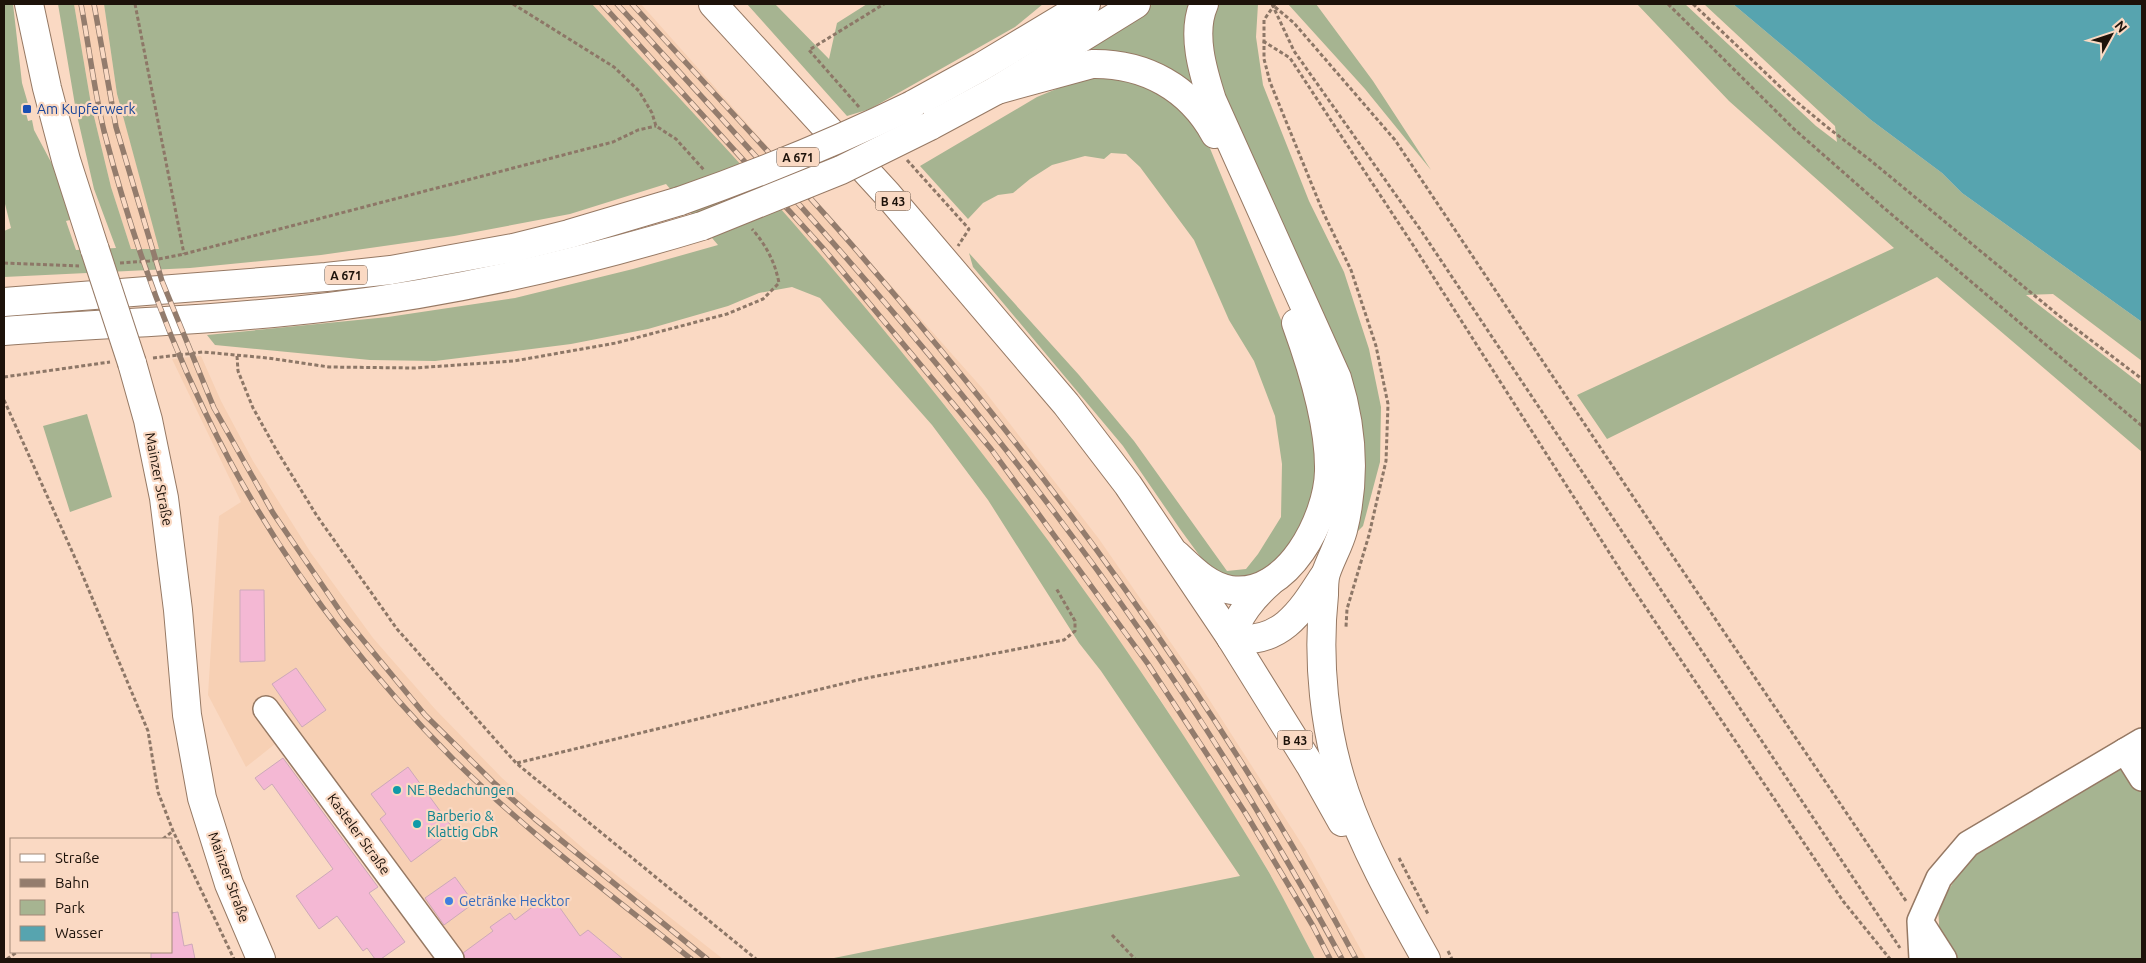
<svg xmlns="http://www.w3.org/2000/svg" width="2146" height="963" font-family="Ubuntu,sans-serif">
<rect width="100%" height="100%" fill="#fad9c3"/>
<g fill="#f7d0b4">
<path d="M 74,4 L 104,4 L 117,94 L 160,250 L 131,249 L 111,187 L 91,104 Z"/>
<path d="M 592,4 L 641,4 L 983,389 L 1099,539 L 1196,679 L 1305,849 L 1366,959 L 1315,959 L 1268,870 L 1160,699 L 1062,561 L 952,414 L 819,253 Z"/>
<path d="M 201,356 L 221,401 L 253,461 L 311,553 L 373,638 L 435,709 L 502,778 L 592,856 L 723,959 L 460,959 L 280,740 L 246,767 L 208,695 L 219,516 L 241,502 L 172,359 Z"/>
</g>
<g fill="#a6b491">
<path d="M 4,4 L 13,4 L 22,83 L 29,107 L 25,109 L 28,121 L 32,120 L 34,130 L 60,179 L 70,220 L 66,221 L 76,250 L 116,248 L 94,189 L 76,111 L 58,4 L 74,4 L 91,104 L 111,187 L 131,249 L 159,249 L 117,94 L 104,4 L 592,4 C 668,87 747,168 820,254 C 984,446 1137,651 1267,869 C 1284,898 1299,929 1315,959 L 829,959 L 1240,876 L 1101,671 L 1079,643 L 988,500 L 932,425 L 820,298 L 792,287 L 759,293 L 728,306 L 648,329 L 571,344 L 435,361 L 370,360 L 215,345 L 207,335 L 388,317 L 515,298 L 633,269 L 718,245 L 666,184 L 570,214 L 454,236 L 321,255 L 190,268 L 4,277 L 4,231 L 11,228 L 4,200 Z"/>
<path d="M 747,4 L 775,4 L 829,59 L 837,23 L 867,4 L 1043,4 L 1015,27 L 870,109 L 847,116 Z"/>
<path d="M 1153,4 L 1193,4 L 1208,112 L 1179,81 L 1052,72 Z"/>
<path d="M 1213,4 L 1258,4 L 1256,37 L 1263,85 L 1309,201 L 1344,272 L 1369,349 L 1381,407 L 1380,462 L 1363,526 L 1356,533 L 1357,487 L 1208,59 Z"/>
<path d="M 1288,4 L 1316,4 L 1373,81 L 1431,170 L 1365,89 Z"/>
<path d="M 1637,4 L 1685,4 L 1816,126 L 1837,142 L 1835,126 L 1704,4 L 1733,4 L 1871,120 L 1942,173 L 1962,193 L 2142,322 L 2142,361 L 2053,294 L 2026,295 L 2142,385 L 2142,452 L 1937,277 L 1607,439 L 1577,395 L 1894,248 L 1729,101 Z"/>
<path d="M 1114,74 L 1173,98 L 1209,146 L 1284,327 L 1301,377 L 1313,423 L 1317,459 L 1314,496 L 1293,549 L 1243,585 L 1210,570 L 1180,529 L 1123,446 L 973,267 L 969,253 L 1079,375 L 1134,441 L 1227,571 L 1246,569 L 1258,554 L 1281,517 L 1282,464 L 1275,416 L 1254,361 L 1229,320 L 1194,240 L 1140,167 L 1126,154 L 1111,153 L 1104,159 L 1085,156 L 1052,165 L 1030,179 L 1013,193 L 998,195 L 983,203 L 968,219 L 920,166 L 1037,97 L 1078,80 Z"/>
<path d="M 87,414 L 112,497 L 70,512 L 43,426 Z"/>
<path d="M 2142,754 L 2142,959 L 1953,959 L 1940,940 L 1938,907 L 1959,873 L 1987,842 Z"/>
</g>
<path fill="#57a4af" d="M 1733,4 L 2142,4 L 2142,322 L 1962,193 L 1942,173 L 1871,120 Z"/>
<g fill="#f4b8d4" stroke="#cda9b9">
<path d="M 240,590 L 264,590 L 265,661 L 240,662 Z"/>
<path d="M 296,668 L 326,710 L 302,727 L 272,684 Z"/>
<path d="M 283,758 L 378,887 L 369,893 L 405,942 L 381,959 L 375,959 L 367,948 L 363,951 L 337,916 L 319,929 L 296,896 L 333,869 L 272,784 L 264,790 L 255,778 Z"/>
<path d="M 408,767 L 454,830 L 411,862 L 380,819 L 386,814 L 371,794 Z"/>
<path d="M 455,877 L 474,903 L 444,925 L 425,898 Z"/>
<path d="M 550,894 L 580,936 L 588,930 L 623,959 L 465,959 L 463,953 L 493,931 L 490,927 L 510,913 L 515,920 Z"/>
<path d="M 178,912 L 184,946 L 192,944 L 195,959 L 151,959 L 151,953 L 171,952 L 171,913 Z"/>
</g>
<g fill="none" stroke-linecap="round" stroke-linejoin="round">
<defs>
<g id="minor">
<path d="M 266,709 L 451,959"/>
<path d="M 2125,751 L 2142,778"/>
<path d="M 1921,923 L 1944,959"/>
<path d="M 1922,959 L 1920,921 L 1939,878 L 1968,844 L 2142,741"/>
</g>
<g id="major">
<path d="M 29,4 L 47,88 L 66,160 L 95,250"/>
<path d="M 713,4 L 888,195 L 1066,404 L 1128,485 L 1231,638"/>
<path d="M 132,363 L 148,420 L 164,498 L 178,610 L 187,715 L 202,798 L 229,884 L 261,959"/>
</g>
<g id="highway">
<path d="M 1204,4 C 1191,33 1203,72 1212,100 L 1337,378 C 1353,429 1356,478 1343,530 C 1339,545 1331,558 1326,573 C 1324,579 1324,588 1324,595 C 1317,660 1324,731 1345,793 C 1364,849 1397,907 1426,959"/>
<path d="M 997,90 L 1092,64 C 1145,63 1190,88 1215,134"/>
<path d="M 912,105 L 981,67 L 1086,4"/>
<path d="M 930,126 L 997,90 L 1136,4"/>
<path d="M 4,302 L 326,277 L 391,270 L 513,248 L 569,234 L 680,201"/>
<path d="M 4,331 C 112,323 221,320 329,307 C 456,292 580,263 702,226"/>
<path d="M 1177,555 C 1192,569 1209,587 1231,590 C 1288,598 1328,518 1329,471 C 1330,424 1312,367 1296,323"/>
<path d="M 1270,582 C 1252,598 1239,614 1231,638 L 1310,765 L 1342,822"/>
<path d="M 1231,638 C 1280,646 1301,612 1324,576"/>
</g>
</defs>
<use href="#minor" stroke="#967964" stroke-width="28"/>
<use href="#major" stroke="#967964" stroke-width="30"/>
<use href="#highway" stroke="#967964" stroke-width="30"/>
<g stroke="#8d7767" stroke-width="3" stroke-dasharray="4 2.5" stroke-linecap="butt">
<path d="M 135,4 L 184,254"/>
<path d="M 513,4 L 614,67 L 639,91 L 652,113 L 656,126 L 676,139 L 704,170"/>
<path d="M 1272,4 L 1294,51 L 1422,232 L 1900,948"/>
<path d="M 1275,4 L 1264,20 L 1264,59 L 1270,82 L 1323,212 L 1351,270 L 1376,346 L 1388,404 L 1386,461 L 1369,535 L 1347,609 L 1346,627"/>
<path d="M 1668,4 L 1794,129 L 1884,208 L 2142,426"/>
<path d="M 1693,4 L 1792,98 L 1827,127 L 1870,160 L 2063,319 L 2142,379"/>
<path d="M 1275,7 L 1294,23 L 1395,140 L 1670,552 L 1906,901"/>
<path d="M 1263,41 L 1290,58 L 1413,245 L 1621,571 L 1843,901 L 1890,959"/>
<path d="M 859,107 L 809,50 L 884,4"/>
<path d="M 907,160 L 969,229 L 958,246"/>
<path d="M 4,263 L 79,266"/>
<path d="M 120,263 L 149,261 L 184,254 L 613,142 L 638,130 L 656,126"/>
<path d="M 237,356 L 238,371 L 253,408 L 277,451 L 317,516 L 397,629 L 516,763 L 756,959"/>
<path d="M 153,358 L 203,352 L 268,358 L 329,367 L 415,368 L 514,361 L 616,343 L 727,314 L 763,299 L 779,283 C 775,262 766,245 752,229"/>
<path d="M 4,377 L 110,362"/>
<path d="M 4,400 L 80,569 L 148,731 L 158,792 L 173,831 L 234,959"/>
<path d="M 517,763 L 862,679 L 1064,640 L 1075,631 L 1075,621 L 1056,588"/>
<path d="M 163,839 L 173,831"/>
<path d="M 1399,858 L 1428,914"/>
<path d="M 1112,935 L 1135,959"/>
<path d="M 1448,951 L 1452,959"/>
<path d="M 7,959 L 17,952"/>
</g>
<use href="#minor" stroke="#fff" stroke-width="25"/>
<use href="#major" stroke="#fff" stroke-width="28"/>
<use href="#highway" stroke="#fff" stroke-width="28"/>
<defs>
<g id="rail">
<path d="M 81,4 C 89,46 94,90 104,131 C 129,227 162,323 205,412 C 266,540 353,658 453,759 C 527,832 610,894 691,959"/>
<path d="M 94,4 L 116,127 L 162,281 L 214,408 L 273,513 L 344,617 L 425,715 L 493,782 L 535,819 L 707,959"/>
<path d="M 602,4 L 822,247 L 991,449 L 1148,664 L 1246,814 L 1313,926 L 1330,959"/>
<path d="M 617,4 C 748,147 879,289 999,441 C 1128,603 1244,777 1342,959"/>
<path d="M 632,4 C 705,84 780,163 852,245 C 1044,466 1218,701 1356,959"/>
</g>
</defs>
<use href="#rail" stroke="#937c6d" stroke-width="5.5"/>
<use href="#rail" stroke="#fad9c3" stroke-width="4" stroke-dasharray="11" stroke-linecap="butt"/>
<defs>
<path id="major-bridge" d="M 95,250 L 132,363"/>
<g id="highway-bridge">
<path d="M 680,201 C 760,173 836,142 912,105"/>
<path d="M 702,226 L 841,170 L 930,126"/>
</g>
</defs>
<use href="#major-bridge" stroke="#967964" stroke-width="30" stroke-linecap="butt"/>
<use href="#highway-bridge" stroke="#967964" stroke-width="30" stroke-linecap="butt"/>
<use href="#major-bridge" stroke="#fff" stroke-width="28"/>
<use href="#highway-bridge" stroke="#fff" stroke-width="28"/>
</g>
<rect fill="#1a4fb4" stroke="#fad9c3" stroke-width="2" x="22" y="104" width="10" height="10" rx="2.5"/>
<g fill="#0f9aa8" stroke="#fad9c3" stroke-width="2">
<circle cx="397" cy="790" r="5"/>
<circle cx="417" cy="824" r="5"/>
</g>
<circle fill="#3f7fe0" stroke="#fad9c3" stroke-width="2" cx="449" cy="901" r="5"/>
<g text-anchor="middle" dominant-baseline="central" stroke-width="4.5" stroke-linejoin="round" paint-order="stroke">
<g fill="#fad9c3" stroke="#5f4e42" stroke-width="1">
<rect x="777" y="147.5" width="42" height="19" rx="4"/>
<rect x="875.5" y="191.5" width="35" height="19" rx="4"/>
<rect x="325" y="265.5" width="42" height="19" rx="4"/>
<rect x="1277.5" y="730.5" width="35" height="19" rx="4"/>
</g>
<g font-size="12" font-weight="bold" fill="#1d120a">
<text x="798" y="157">A 671</text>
<text x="893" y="201">B 43</text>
<text x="346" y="275">A 671</text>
<text x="1295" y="740">B 43</text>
</g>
<g font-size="14" fill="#164399" stroke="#fad9c3" text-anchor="start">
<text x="37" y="109">Am Kupferwerk</text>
</g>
<g font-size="14" fill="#1d120a" stroke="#fad9c3">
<text transform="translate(159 479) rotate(79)">Mainzer Straße</text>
<text transform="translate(359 834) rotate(54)">Kasteler Straße</text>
<text transform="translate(229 877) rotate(70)">Mainzer Straße</text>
</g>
<g font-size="14" fill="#0d838f" stroke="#fad9c3" text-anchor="start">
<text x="407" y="790">NE Bedachungen</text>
<text x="427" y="816">Barberio &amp;<tspan x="427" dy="16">Klattig GbR</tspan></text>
</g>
<g font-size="14" fill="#366cbe" stroke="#fad9c3" text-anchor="start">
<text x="459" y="901">Getränke Hecktor</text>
</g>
</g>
<rect width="2146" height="963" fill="none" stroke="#1d120a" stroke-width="10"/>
<rect x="10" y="838" width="162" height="115" fill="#fad9c3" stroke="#a28979"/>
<rect x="20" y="854" width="25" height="8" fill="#ffffff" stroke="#a28979"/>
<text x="55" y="863" font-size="15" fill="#1d120a">Straße</text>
<rect x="20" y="879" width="25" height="8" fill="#937c6d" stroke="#a28979"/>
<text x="55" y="888" font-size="15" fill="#1d120a">Bahn</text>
<rect x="20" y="900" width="25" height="15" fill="#a6b491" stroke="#a28979"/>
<text x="55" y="913" font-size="15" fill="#1d120a">Park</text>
<rect x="20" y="926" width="25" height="15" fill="#57a4af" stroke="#a28979"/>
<text x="55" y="938" font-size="15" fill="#1d120a">Wasser</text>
<g transform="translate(2111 35) rotate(50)" stroke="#fad9c3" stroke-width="4" paint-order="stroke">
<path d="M0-4L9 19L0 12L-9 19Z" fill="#1d120a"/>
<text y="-8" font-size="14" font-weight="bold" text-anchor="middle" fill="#1d120a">N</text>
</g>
</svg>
